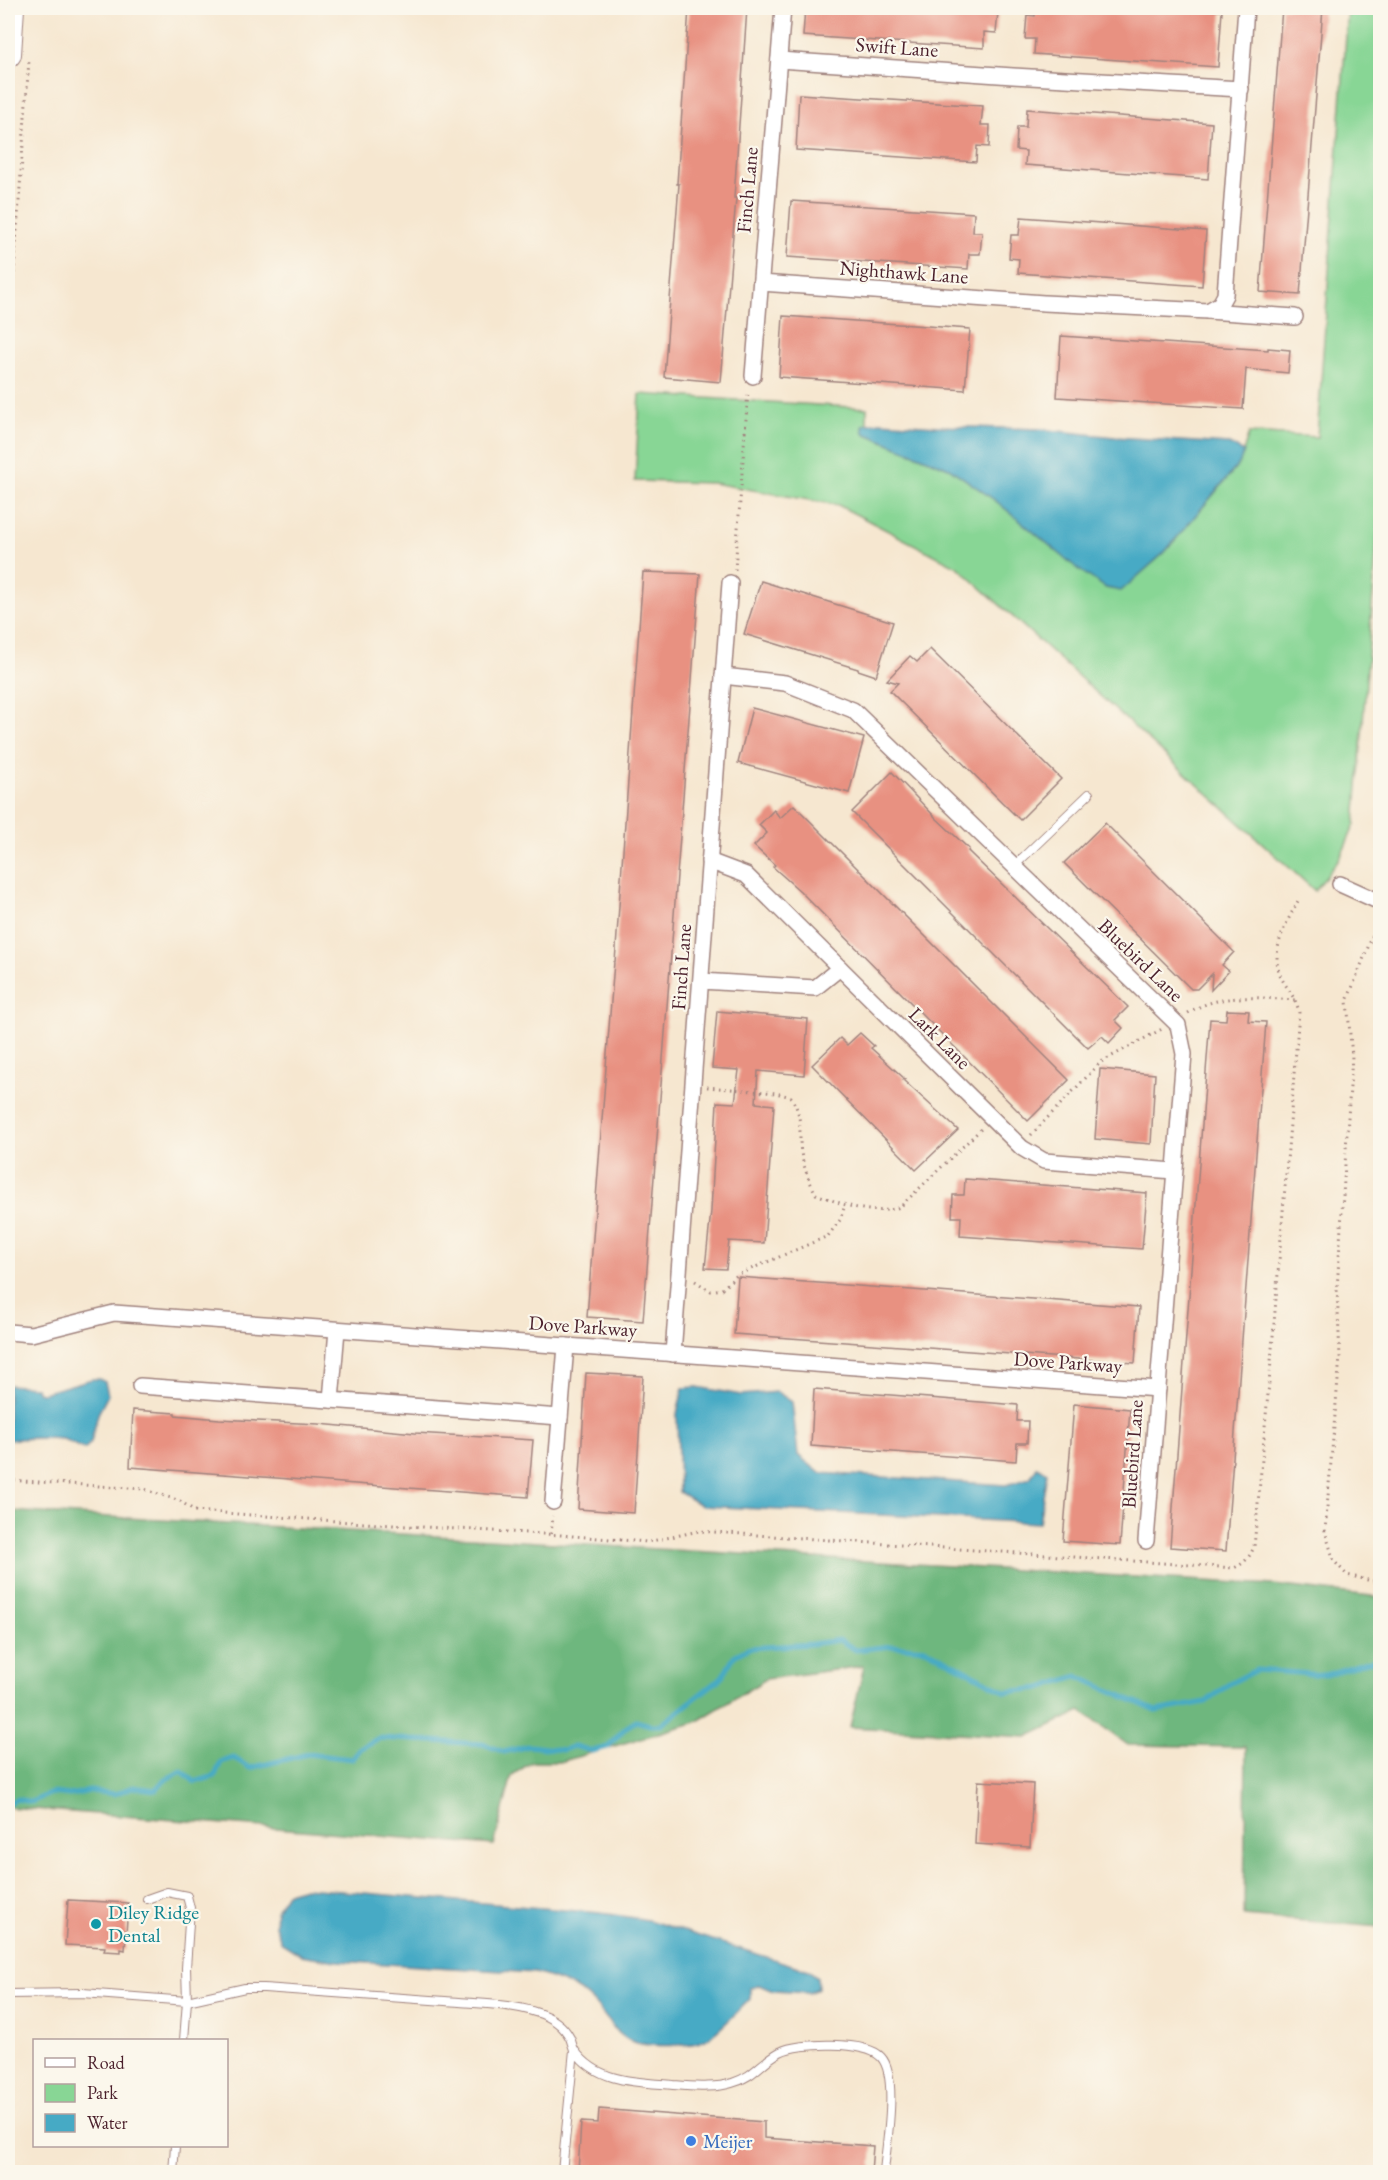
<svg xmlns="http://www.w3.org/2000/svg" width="1388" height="2180" font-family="'EB Garamond',serif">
<rect width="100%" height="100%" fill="#fbf7ec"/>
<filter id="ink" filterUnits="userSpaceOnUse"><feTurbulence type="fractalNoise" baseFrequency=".0167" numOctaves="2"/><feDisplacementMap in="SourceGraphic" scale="12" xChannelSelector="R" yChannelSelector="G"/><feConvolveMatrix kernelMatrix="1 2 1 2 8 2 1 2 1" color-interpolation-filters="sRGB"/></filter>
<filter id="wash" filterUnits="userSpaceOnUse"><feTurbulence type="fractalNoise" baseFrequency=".008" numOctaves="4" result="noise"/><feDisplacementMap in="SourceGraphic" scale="24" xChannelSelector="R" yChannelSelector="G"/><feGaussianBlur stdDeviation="1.35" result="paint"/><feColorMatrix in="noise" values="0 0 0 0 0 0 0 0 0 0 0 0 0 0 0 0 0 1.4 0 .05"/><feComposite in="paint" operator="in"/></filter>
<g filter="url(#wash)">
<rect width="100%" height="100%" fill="#f6e7d0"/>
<path fill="#88d695" stroke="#697a60" stroke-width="1.5" d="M 1348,8 L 1380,8 L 1380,503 L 1355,824 L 1341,856 L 1315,891 L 958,567 L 838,505 L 713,483 L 635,481 L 640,394 L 867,408 L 867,424 L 863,425 L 864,433 L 949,468 L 996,501 L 1106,588 L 1121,590 L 1164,553 L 1239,464 L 1249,433 L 1317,437 Z"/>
<path fill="#6eb77e" stroke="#5c6b54" stroke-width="1.5" d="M 8,1511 L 1274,1585 L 1380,1597 L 1380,1927 L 1244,1916 L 1246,1747 L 1128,1745 L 1081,1711 L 1027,1737 L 850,1727 L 864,1666 L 766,1679 L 696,1722 L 560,1762 L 532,1762 L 512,1775 L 494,1845 L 8,1807 Z"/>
<g fill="#46aac5" stroke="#486478" stroke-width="1.5">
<path d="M 880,422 L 937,426 L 1039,429 L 1115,437 L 1212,443 L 1229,444 L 1244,452 L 1239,464 L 1164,553 L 1121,591 L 1106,588 L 1078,569 L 996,501 L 949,468 L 864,433 L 863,425 Z"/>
<path d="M 92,1379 L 99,1379 L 105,1382 L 108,1395 L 98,1414 L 91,1442 L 85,1449 C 77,1448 71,1441 62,1439 C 43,1437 27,1438 8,1440 L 8,1385 L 36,1387 L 37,1392 L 43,1393 Z"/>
<path d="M 697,1387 L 741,1395 L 777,1392 L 792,1402 L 798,1455 L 820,1473 L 1006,1485 L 1030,1478 L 1037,1467 L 1047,1472 L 1039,1523 L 702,1506 L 679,1492 L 677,1414 L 683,1388 Z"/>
<path d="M 305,1888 L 601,1913 L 648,1920 L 808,1970 L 817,1977 L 818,1988 L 809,1993 L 773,1991 L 759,1985 L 750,1988 L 750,1999 C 739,2010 718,2033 705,2040 C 691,2047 641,2048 627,2039 C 612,2030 605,2014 593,2002 C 578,1986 556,1979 535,1973 L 337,1961 L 301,1955 L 282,1943 L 275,1926 L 276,1910 L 287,1893 Z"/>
</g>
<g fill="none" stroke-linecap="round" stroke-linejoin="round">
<path stroke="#46aac5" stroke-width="5" d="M 8,1804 L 16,1799 L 31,1802 L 52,1793 L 70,1795 L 90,1791 L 115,1794 L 132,1787 L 156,1790 L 164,1780 L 182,1771 L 195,1782 L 215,1776 L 221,1762 L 234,1758 L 250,1768 L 308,1754 L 353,1759 L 359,1749 L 379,1738 L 483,1744 L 504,1752 L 529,1746 L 563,1750 L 574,1746 L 592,1751 L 608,1747 L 625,1728 L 636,1721 L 650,1725 L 661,1725 L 722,1677 L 734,1656 L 749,1648 L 812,1644 L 839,1640 L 856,1650 L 892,1646 L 926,1649 L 1006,1692 L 1041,1688 L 1077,1676 L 1156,1711 L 1206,1702 L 1229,1684 L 1256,1670 L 1325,1675 L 1380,1658"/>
</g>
<g id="blocks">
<g fill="#e89181">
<path d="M 689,8 L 747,8 L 734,198 L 736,198 L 721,382 L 664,377 L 679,184 L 677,184 Z"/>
<path d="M 805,8 L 989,8 L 989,11 L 998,12 L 996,33 L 984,32 L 984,48 L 803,36 Z"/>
<path d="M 1036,8 L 1169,8 L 1222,11 L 1218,67 L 1034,54 L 1035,39 L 1025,39 L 1027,15 L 1035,16 Z"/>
<path d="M 1282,8 L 1323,8 L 1300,295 L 1260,292 Z"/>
<path d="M 799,94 L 983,106 L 981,125 L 990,125 L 989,147 L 977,146 L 976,162 L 796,150 Z"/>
<path d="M 1027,109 L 1212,123 L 1208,179 L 1025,165 L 1026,151 L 1016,150 L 1017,127 L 1026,127 Z"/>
<path d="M 791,201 L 974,213 L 973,232 L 982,232 L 980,254 L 969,254 L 968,269 L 787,257 Z"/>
<path d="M 1021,217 L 1206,231 L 1202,286 L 1018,273 L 1019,259 L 1009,258 L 1011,235 L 1019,235 Z"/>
<path d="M 783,316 L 970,329 L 965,390 L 779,377 Z"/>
<path d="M 1061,336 L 1268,350 L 1268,348 L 1290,350 L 1288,373 L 1246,369 L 1243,409 L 1057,397 Z"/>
<path d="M 643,572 L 700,574 L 643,1321 L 587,1317 L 614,962 L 615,962 Z"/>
<path d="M 761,581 L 893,622 L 876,676 L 858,670 L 858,669 L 744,634 Z"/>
<path d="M 930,649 L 1061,779 L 1020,820 L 890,691 L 898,683 L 887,680 L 910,656 L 917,662 Z"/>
<path d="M 752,708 L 864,738 L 849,793 L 738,763 Z"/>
<path d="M 892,772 L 936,818 L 969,849 L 968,851 L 1128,1007 L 1115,1020 L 1123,1028 L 1109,1043 L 1102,1036 L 1088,1048 L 852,812 Z"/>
<path d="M 794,805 L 1069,1080 L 1028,1121 L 800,891 L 773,867 L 775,865 L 754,846 L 767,833 L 759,825 L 774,810 L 780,818 Z"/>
<path d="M 1105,823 L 1234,952 L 1222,965 L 1229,971 L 1211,990 L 1212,974 L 1197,989 L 1191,989 L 1064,863 Z"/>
<path d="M 1227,1010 L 1249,1011 L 1248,1021 L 1266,1022 L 1226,1551 L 1170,1547 L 1210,1019 L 1226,1020 Z"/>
<path d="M 717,1011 L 808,1019 L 804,1075 L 758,1071 L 756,1103 L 774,1105 L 764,1243 L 729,1241 L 726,1269 L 705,1268 L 711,1211 L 717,1102 L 735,1103 L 739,1070 L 712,1068 Z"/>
<path d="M 860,1033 L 874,1046 L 871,1048 L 905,1079 L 903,1080 L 958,1130 L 916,1170 L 812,1065 L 840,1038 L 847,1045 Z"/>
<path d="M 1100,1069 L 1155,1074 L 1151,1144 L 1095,1139 Z"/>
<path d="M 965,1179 L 1147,1193 L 1142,1249 L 960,1236 L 961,1217 L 952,1217 L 953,1195 L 964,1195 Z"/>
<path d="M 738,1277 L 1139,1307 L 1135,1363 L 734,1334 Z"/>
<path d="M 586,1373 L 643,1376 L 634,1513 L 578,1509 Z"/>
<path d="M 814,1389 L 1018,1405 L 1017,1421 L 1028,1421 L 1027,1443 L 1017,1443 L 1016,1461 L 811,1446 Z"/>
<path d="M 1074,1404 L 1130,1409 L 1120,1545 L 1063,1541 Z"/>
<path d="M 133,1410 L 175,1413 L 175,1415 L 219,1419 L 319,1424 L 415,1433 L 533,1440 L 528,1497 L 130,1467 Z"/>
<path d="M 978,1781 L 1033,1784 L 1030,1847 L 975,1844 Z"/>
<path d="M 68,1900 L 128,1903 L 125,1950 L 121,1949 L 121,1952 L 104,1951 L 105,1947 L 65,1945 Z"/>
<path d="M 599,2109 L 764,2122 L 764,2138 L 873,2146 L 871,2172 L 578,2172 L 581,2122 L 598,2123 Z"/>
</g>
</g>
</g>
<g filter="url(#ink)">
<use href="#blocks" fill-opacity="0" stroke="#a0837e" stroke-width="1.5"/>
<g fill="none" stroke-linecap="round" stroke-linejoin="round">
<defs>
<g id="service">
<path d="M 1014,866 L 1089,794"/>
<path d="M 147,1899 L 167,1892 L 187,1896 L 190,1908 L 186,1968 L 187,2001 L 184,2040"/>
<path d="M 8,1994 L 83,1993 L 187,2001 L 245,1988 L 264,1988 C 324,1992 384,1997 445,2001 C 470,2003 512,2004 535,2012 C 549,2016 563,2024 570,2038 C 572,2042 572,2047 575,2051 C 598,2083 637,2082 673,2085 C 692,2086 713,2089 732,2083 C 754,2077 761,2062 780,2052 C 799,2042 867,2041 881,2057 C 899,2076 886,2146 884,2172"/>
<path d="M 173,2172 L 175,2146"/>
<path d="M 562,2172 L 574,2050"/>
</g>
<g id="minor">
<path d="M 779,60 L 1013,76 L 1241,89"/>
<path d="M 761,283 L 1044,303 L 1208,311 L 1220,304 L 1225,295 L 1246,8"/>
<path d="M 1208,311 L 1295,317"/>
<path d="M 753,376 L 783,8"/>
<path d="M 723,676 L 785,683 L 853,710 L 1178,1025 L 1184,1054 L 1146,1541"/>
<path d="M 709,861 L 746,875 L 1022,1148 L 1044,1161 L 1174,1171"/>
<path d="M 1340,884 L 1380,902"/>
<path d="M 701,981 L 815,988 L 840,968"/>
<path d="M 8,1332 L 31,1334 L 114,1313 L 1158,1389"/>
<path d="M 673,1354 L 730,583"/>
<path d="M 140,1386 L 560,1417"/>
<path d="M 331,1400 L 337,1330"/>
<path d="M 553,1502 L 566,1346"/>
</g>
<path id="trunk" d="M 8,54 L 11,8"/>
</defs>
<use href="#service" stroke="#a0837e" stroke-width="10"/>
<use href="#minor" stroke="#a0837e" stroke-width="18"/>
<use href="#trunk" stroke="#a0837e" stroke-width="28"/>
<g stroke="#a0837e" stroke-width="3" stroke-dasharray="1.5 4.5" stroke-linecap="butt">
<path d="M 8,357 L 29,60"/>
<path d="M 735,570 L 748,391"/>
<path d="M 1379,919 L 1347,1001 L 1352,1056 L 1337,1289 L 1340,1357 L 1325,1531 L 1334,1561 L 1347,1575 L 1372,1581 L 1380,1580"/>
<path d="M 1188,1013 C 1221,992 1259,998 1296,1000"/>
<path d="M 707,1087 L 776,1093 L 791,1097 C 804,1117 798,1131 801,1153 C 804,1168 809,1181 816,1194 C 842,1204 872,1217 900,1207 L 982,1128"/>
<path d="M 1031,1135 L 1101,1062 L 1162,1029"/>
<path d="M 695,1281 L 711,1291 L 722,1289 L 737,1275 L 828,1236 L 840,1220 L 845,1205"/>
<path d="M 8,1480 L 144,1489 L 180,1501 L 195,1511 L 407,1526 L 561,1535 L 647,1542 L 699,1531 L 1234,1568 C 1245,1563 1249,1558 1254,1547 L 1271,1361 L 1299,1012 C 1296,998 1288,990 1282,979 C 1268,952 1287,922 1299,899"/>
<path d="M 551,1534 L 553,1516"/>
</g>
<use href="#service" stroke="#fff" stroke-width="8"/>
<use href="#minor" stroke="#fff" stroke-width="15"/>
<use href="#trunk" stroke="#fff" stroke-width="26"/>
</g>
</g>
<circle fill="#0f9aa8" stroke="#fbf7ec" stroke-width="2" cx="96" cy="1924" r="6"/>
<circle fill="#3f7fe0" stroke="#fbf7ec" stroke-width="2" cx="691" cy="2141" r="6"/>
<g text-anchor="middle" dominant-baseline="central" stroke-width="4.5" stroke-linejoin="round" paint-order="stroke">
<g font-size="20" fill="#4a1f2b" stroke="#fbf7ec">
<text transform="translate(897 47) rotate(4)">Swift Lane</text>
<text transform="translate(747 190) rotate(-85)">Finch Lane</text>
<text transform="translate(904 272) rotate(4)">Nighthawk Lane</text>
<text transform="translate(1141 960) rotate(44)">Bluebird Lane</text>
<text transform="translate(681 967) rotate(-86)">Finch Lane</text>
<text transform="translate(940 1038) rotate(45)">Lark Lane</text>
<text transform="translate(583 1326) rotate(4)">Dove Parkway</text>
<text transform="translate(1068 1362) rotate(4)">Dove Parkway</text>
<text transform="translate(1132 1454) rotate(-86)">Bluebird Lane</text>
</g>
<g font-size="20" fill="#0d838f" stroke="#fbf7ec" text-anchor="start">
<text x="108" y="1912">Diley Ridge<tspan x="108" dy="23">Dental</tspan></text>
</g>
<g font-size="20" fill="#366cbe" stroke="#fbf7ec" text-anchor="start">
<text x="703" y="2141">Meijer</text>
</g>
</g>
<rect width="1388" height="2180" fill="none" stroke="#fbf7ec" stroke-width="30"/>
<rect x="33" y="2039" width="195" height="108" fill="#fbf7ec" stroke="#b4a19f" stroke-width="1.5"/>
<rect x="45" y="2058" width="30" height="9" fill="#ffffff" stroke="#b4a19f" stroke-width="1.5"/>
<text x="87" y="2069" font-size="18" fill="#4a1f2b">Road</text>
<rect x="45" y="2084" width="30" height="18" fill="#88d695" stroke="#b4a19f" stroke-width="1.5"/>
<text x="87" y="2099" font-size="18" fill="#4a1f2b">Park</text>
<rect x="45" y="2114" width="30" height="18" fill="#46aac5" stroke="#b4a19f" stroke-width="1.5"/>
<text x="87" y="2129" font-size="18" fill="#4a1f2b">Water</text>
</svg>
